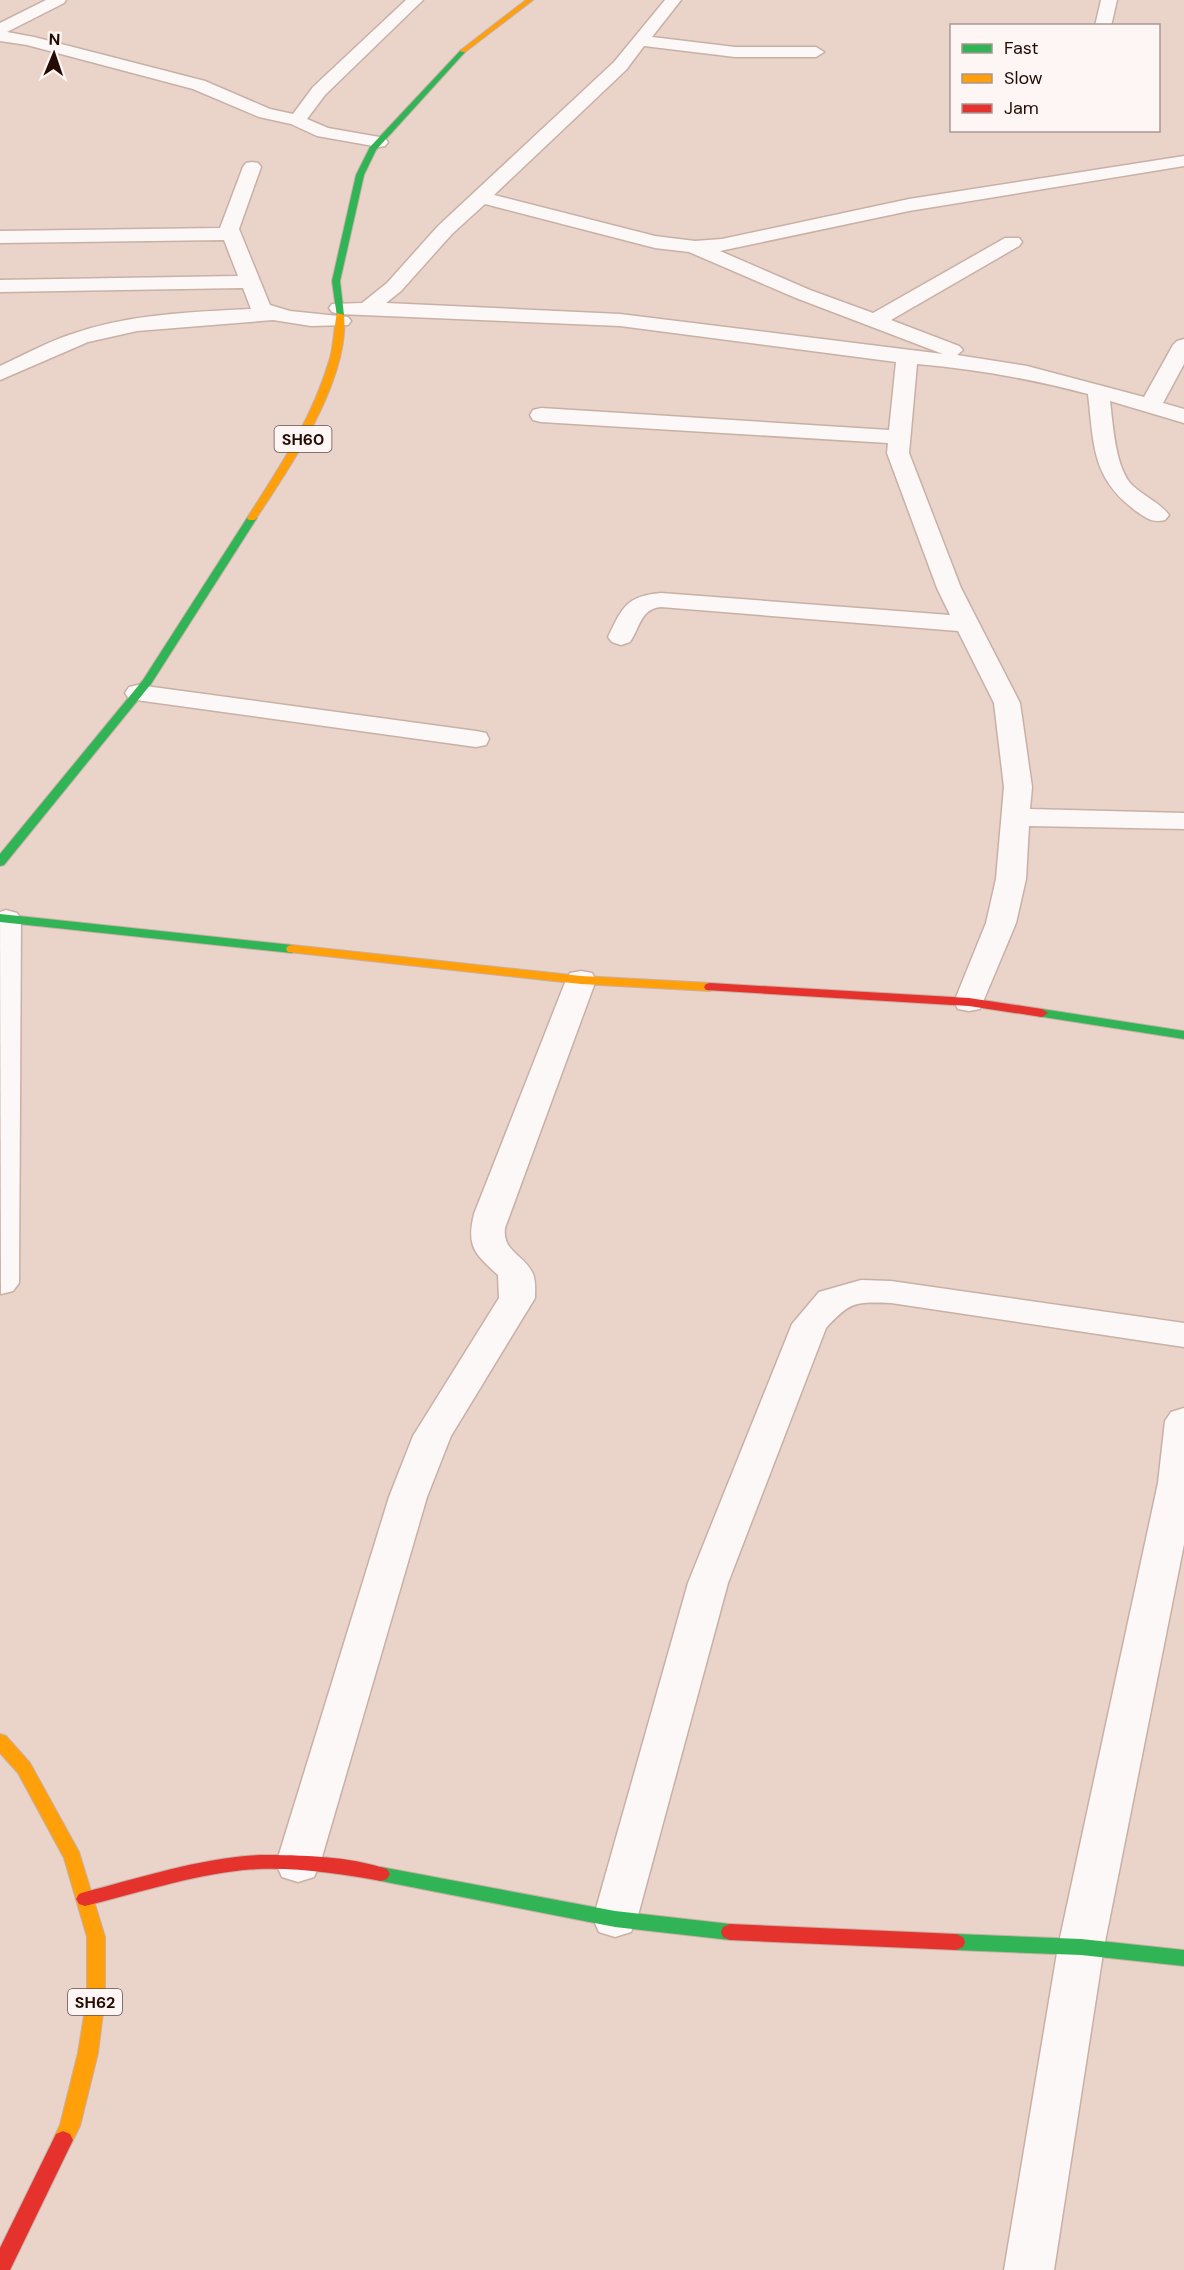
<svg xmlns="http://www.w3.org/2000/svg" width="1184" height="2270" font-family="'DM Sans',sans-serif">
<rect width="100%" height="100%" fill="#ead3c9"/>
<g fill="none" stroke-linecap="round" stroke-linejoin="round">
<defs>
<g id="street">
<path d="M 46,0 L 66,0 L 64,3 L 7,32 L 34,37 L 205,81 L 270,109 L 293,114 L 313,87 L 406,0 L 423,0 L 325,95 L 307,119 L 328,128 L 385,138 L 388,142 L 385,146 L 379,147 L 317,136 L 291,124 L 259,117 L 193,89 L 27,45 L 0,41 L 0,23 Z"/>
<path d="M 665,0 L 681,0 L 652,37 L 735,47 L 816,47 L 824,52 L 816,57 L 735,57 L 644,46 L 626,70 L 494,195 L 655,236 L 695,241 L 722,239 L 909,199 L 1184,156 L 1184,166 L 909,211 L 720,251 L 810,290 L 873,313 L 1005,238 L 1019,238 L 1022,242 L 1019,246 L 891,320 L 959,346 L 963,350 L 957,355 L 1027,366 L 1144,397 L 1173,345 L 1177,341 L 1184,339 L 1184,364 L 1163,403 L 1184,409 L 1184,423 L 1110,401 C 1113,424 1115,469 1133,486 C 1144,496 1160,503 1169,515 L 1165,520 C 1152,523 1146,518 1136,511 C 1091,478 1094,444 1088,394 C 1031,379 976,369 917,364 L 909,453 L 961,588 L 1020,703 L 1032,787 L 1030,809 L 1184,813 L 1184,829 L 1029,826 L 1026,879 L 1016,923 L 980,1009 L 969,1011 L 958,1009 L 954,1002 L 986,923 L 996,879 L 1004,787 L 994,703 L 958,631 L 661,607 C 640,609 640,628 630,642 L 621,645 L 612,642 L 608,637 C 622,608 626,596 661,593 L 950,615 L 937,588 L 887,453 L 888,443 L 541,422 L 533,420 L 530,415 L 533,410 L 541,408 L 889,430 L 896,362 L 620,326 L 339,314 L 332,312 L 329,308 L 332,304 L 362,303 L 387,283 L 438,226 L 614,62 ZM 485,204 L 655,248 L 689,252 L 796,298 L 943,354 L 620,314 L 386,303 L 401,291 L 452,234 Z"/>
<path d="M 1101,0 L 1117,0 L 1111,26 L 1095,26 Z"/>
<path d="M 252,162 L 258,163 L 261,167 L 239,229 L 270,305 L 290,311 L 348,317 L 351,321 L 348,325 L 311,326 L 273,320 L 137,331 L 88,342 L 0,380 L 0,366 C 24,355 47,342 72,334 C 129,314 191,312 251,309 L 243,288 L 0,292 L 0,280 L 238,276 L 224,240 L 0,243 L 0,231 L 220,228 L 243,167 L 246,163 Z"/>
<path d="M 138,685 L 476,731 L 486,733 L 489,739 L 486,745 L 476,747 L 129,699 L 125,693 L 129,687 Z"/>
<path d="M 6,910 L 17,913 L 21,919 L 19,1283 L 13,1291 L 1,1294 L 0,912 Z"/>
<path d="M 581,971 L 592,973 L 596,980 L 505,1228 C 502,1252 525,1255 533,1274 C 536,1282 535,1290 535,1298 L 451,1436 L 427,1497 L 320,1864 L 314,1877 L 298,1882 L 282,1877 L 276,1864 L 389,1497 L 413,1436 L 499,1298 L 498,1275 C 475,1254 466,1247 474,1214 L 566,980 L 570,973 Z"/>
<path d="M 861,1280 L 891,1281 L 1184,1323 L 1184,1347 L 891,1303 C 855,1302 851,1301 826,1328 L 728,1583 L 637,1919 L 631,1932 L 615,1937 L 599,1932 L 593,1919 L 688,1583 L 792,1324 L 819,1292 Z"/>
<path d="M 1184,1408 L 1184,1544 L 1104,1947 L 1054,2270 L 1004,2270 L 1058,1947 L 1158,1483 L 1165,1421 L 1171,1412 Z"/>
</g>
<g id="fast">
<path d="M 461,50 L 466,51 L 376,150 L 364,175 L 340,281 L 344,315 L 337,317 L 332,281 L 356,175 L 370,147 Z"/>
<path d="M 252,515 L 257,518 L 151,684 L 4,865 L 0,866 L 0,854 L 143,680 L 247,518 Z"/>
<path d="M 0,914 L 292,945 L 298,949 L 292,953 L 0,922 Z"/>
<path d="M 1042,1009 L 1184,1031 L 1184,1039 L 1037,1016 L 1036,1013 L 1037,1010 Z"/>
<path d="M 381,1867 L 615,1911 L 730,1924 L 737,1927 L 739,1932 L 737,1937 L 730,1940 L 615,1927 L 381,1881 L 375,1879 L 372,1874 L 375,1869 Z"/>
<path d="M 956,1934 L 1081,1939 L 1184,1950 L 1184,1966 L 1081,1955 L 956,1950 L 949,1947 L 947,1942 L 949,1937 Z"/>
</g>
<g id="slow">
<path d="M 526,0 L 533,0 L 465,52 L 461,52 L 461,50 Z"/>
<path d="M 337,313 L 344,315 C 350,379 290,468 255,520 L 249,520 L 247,518 C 280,467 313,417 330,358 C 334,343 334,327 337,313 Z"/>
<path d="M 292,945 L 581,976 L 710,983 L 716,987 L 710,991 L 581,984 L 288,952 L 286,949 L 288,946 Z"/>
<path d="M 0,1734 L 6,1736 L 30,1763 L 79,1852 L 105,1937 L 105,1997 L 98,2053 L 80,2126 L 70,2146 L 63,2149 L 56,2146 L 53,2140 L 60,2125 L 78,2053 L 87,1997 L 87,1937 L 64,1858 L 18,1773 L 0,1753 Z"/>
</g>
<g id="jam">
<path d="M 710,983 L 969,998 L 1042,1009 L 1048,1013 L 1042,1017 L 969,1006 L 706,990 L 704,987 L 706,984 Z"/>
<path d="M 260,1855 C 301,1855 348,1856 387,1869 L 390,1874 L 387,1879 L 381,1881 C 336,1873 289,1866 243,1870 C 189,1876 137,1893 85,1906 L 79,1904 L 76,1899 L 79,1894 L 85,1892 C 143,1877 200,1858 260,1855 Z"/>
<path d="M 730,1924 L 956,1934 L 963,1937 L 965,1942 L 963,1947 L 956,1950 L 730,1940 L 723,1937 L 721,1932 L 723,1927 Z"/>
<path d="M 63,2131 L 70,2134 L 73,2140 L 10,2270 L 0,2270 L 0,2248 L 56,2134 Z"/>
</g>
</defs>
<use href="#street" stroke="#c8b0a7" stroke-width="3"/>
<use href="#fast" stroke="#c8b0a7" stroke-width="2"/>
<use href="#slow" stroke="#c8b0a7" stroke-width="2"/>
<use href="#jam" stroke="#c8b0a7" stroke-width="2"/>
<use href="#street" fill="#fcf8f7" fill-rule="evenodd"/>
<use href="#fast" fill="#30b455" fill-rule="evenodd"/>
<use href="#slow" fill="#ff9f0a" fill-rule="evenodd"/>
<use href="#jam" fill="#e5322d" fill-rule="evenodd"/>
</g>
<g text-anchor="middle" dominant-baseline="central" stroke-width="6" stroke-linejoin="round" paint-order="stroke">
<g fill="#fef6f4" stroke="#65524b" stroke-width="1.5">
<rect x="274.5" y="426" width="57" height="26" rx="4.5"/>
<rect x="68" y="1989" width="54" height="26" rx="4.5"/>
</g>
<g font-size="16" font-weight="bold" fill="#240b03">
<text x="303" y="439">SH60</text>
<text x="95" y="2002">SH62</text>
</g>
</g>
<rect x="950" y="24" width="210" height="108" fill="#fef6f4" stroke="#a79894" stroke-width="1.5"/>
<rect x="962" y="44" width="30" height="9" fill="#30b455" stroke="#a79894" stroke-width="1.5"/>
<text x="1004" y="54" font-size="18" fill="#240b03">Fast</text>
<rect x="962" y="74" width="30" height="9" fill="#ff9f0a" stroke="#a79894" stroke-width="1.5"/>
<text x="1004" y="84" font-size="18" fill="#240b03">Slow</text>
<rect x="962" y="104" width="30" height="9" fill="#e5322d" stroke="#a79894" stroke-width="1.5"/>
<text x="1004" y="114" font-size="18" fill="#240b03">Jam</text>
<g transform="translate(54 54) rotate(2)" stroke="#fef6f4" stroke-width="4.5" paint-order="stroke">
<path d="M0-4.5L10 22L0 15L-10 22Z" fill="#240b03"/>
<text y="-9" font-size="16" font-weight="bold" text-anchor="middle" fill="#240b03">N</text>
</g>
</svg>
